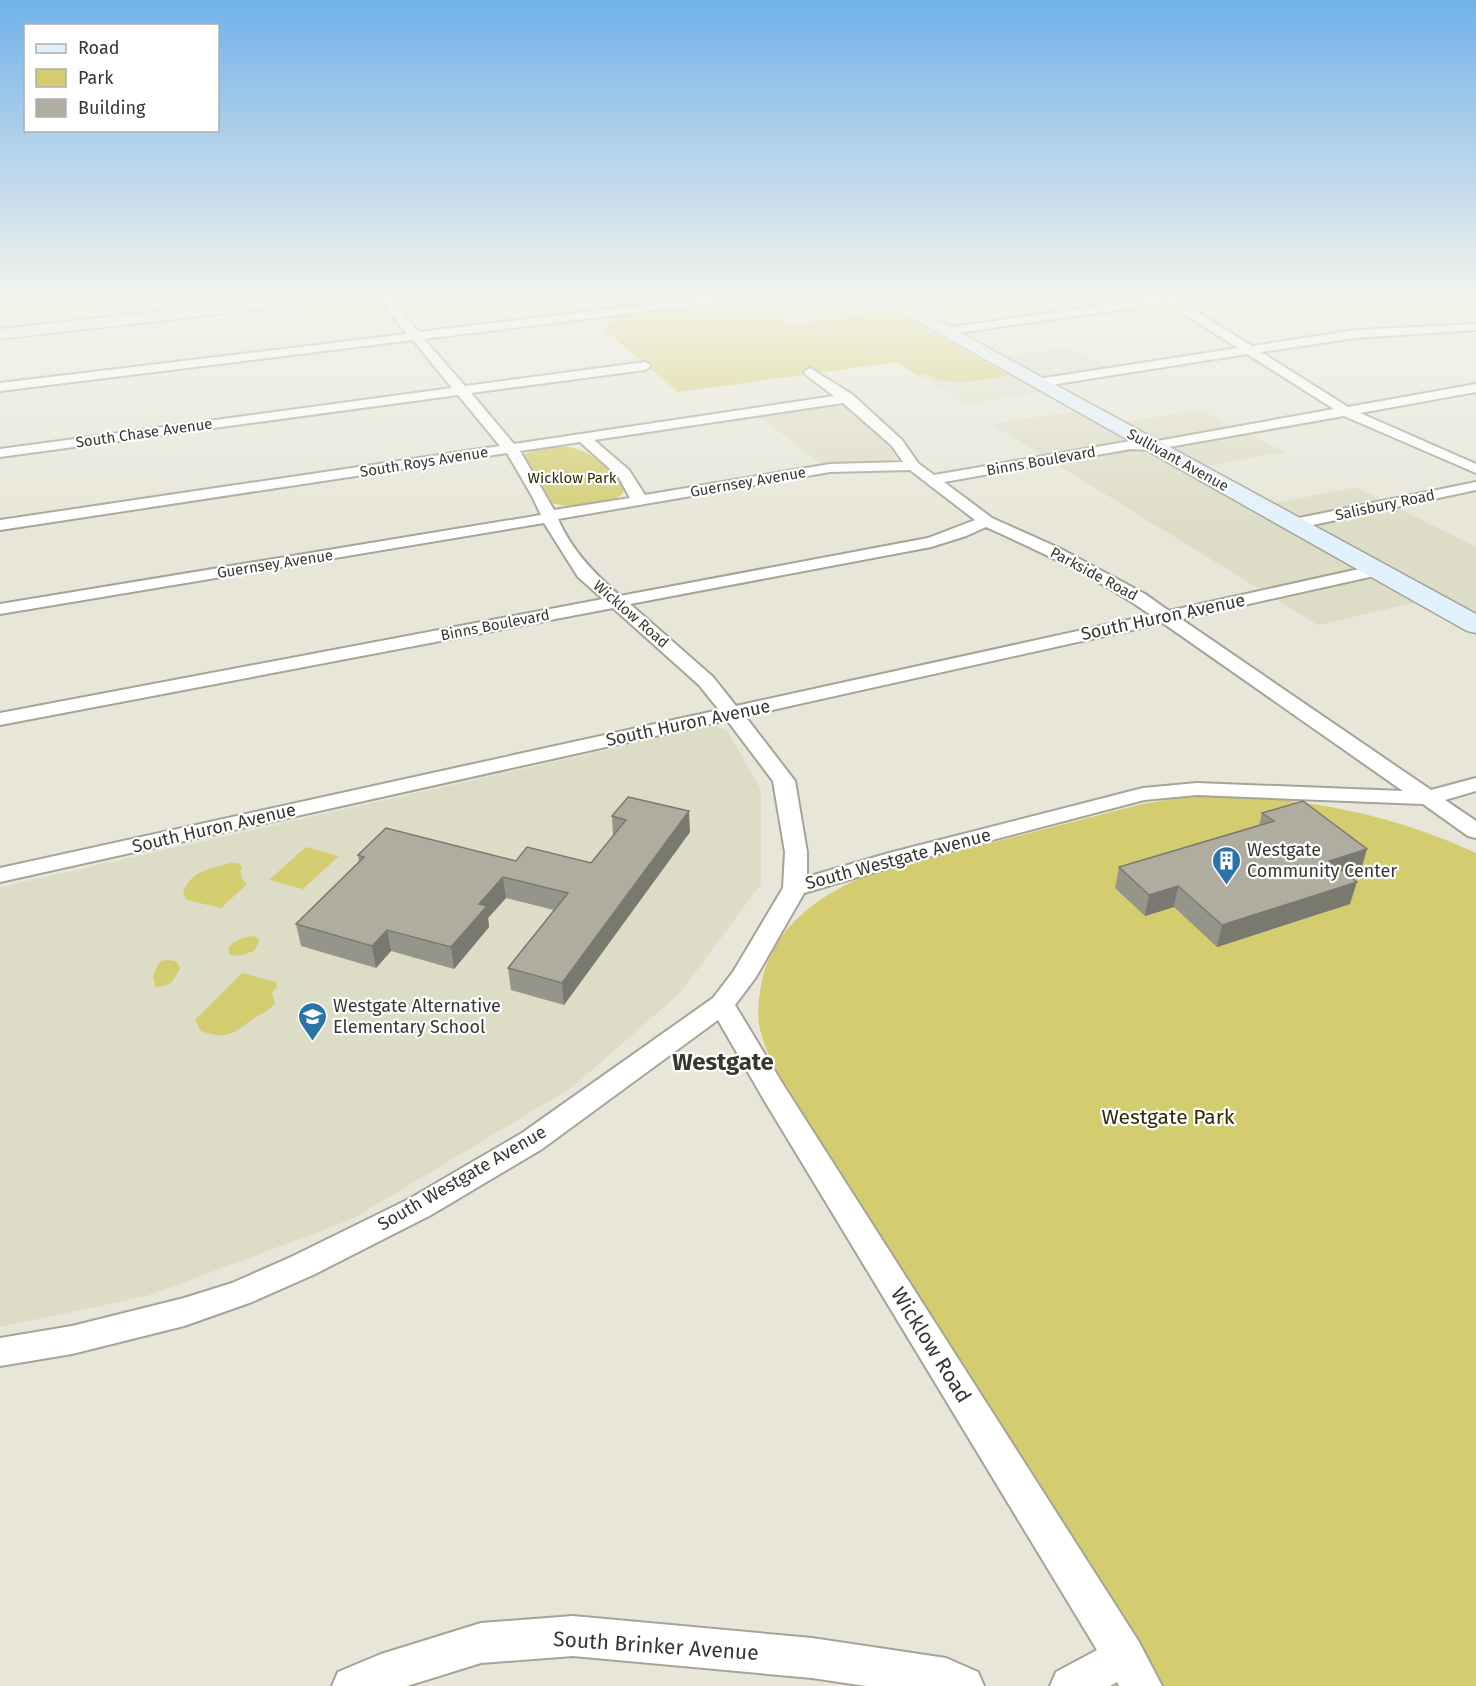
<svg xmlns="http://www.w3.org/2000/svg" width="1476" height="1686" font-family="'Fira Sans',sans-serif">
<rect width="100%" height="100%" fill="#e7e6d8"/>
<g fill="#dddcc7">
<path d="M 589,295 L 886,295 L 911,309 L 790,324 L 753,299 L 616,316 Z"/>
<path d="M 1070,347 L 1114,370 L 1041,381 L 1056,389 L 966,404 L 918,376 L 925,374 L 932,378 L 1009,376 L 982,360 Z"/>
<path d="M 829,405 L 852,408 L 895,454 L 895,458 L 886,461 L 822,465 L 759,416 Z"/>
<path d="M 1089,409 L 1117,423 L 1200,410 L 1285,452 L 1197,468 L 1264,505 L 1356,487 L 1476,547 L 1476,628 L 1426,600 L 1318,625 L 991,424 Z"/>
<path d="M 713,726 L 727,730 L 761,790 L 761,884 L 679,994 L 571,1088 L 350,1220 L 147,1296 L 0,1327 L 0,887 Z"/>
</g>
<g fill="#d3cd70">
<path d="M 753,299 L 790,324 L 894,311 L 1010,376 C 984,379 948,388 925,374 L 918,376 L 896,362 L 678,392 L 603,329 L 616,317 Z"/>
<path d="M 559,446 C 585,446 612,467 624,490 L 623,493 C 610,507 570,509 552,503 L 537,476 L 523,456 L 533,450 Z"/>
<path d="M 1226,796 C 1313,799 1396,816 1476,853 L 1476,1686 L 1161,1686 L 794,1099 C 781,1078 767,1057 761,1033 C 757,1020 758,1005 760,992 C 768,930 816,896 870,874 L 1142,804 L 1180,798 Z"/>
<path d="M 306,847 L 339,856 L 303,889 L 269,880 Z"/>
<path d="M 230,863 L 238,863 L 242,867 C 239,875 241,878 247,884 L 221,908 L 187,900 L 183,894 C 189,871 210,869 230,863 Z"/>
<path d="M 254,936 L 260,940 L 254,951 L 239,956 L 230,955 L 228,947 C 236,940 243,937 254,936 Z"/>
<path d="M 168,960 L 176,961 L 180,968 C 174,980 170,987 156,987 C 150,977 155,969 161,961 Z"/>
<path d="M 242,973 L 276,982 L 277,987 L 272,993 L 275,1003 C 266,1014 262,1012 253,1019 C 232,1034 227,1040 201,1031 L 195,1020 Z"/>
</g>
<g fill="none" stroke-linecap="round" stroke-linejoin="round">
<defs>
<g id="street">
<path d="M 376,295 L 387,295 L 419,332 L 727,295 L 759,295 L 754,298 L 424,339 L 465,386 L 645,362 L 651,366 L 645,370 L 471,393 L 514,444 L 834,396 L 806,375 L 804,372 L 810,368 L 853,395 L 902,440 L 918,463 L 934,475 L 1131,441 L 1152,442 L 1334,409 L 1247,354 L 1038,387 L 1032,383 L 1038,379 L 1238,348 L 1167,303 L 943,335 L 939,333 L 939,329 L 1158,297 L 1157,295 L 1203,295 L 1198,298 L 1179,301 L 1252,346 L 1356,330 L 1476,324 L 1476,330 L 1356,338 L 1261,352 L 1348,407 L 1476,384 L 1476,392 L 1360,413 L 1476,464 L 1476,473 L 1344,416 L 1152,450 L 1131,449 L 944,482 L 992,518 L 1061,549 L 1145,594 L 1169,611 L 1377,565 L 1383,566 L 1385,570 L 1383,574 L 1181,619 L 1431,790 L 1476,778 L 1476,791 L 1445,800 L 1476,821 L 1476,838 L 1468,836 L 1423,804 L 1197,795 L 1144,800 L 905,863 L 804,893 L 756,977 L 735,1005 L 784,1086 L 1139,1642 L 1162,1686 L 1119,1686 L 1117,1682 L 1110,1686 L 1050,1686 L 1056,1672 L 1097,1650 L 764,1100 L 718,1020 L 542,1149 L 431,1215 L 313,1275 L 252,1302 L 184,1326 L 72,1354 L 0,1366 L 0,1338 L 72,1326 L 184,1298 L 232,1283 L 291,1257 L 409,1199 L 522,1133 L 713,998 L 733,972 L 783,888 L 785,852 L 773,781 L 727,720 L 0,882 L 0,868 L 719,710 L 699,685 L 613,608 L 0,725 L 0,713 L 603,599 L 578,577 L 544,523 L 0,614 L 0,604 L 541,515 L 532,496 L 507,453 L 0,530 L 0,520 L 500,446 L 458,395 L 0,457 L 0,449 L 452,388 L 413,340 L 0,391 L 0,383 L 407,334 ZM 843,403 L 892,446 L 903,462 L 830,464 L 645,495 L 629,470 L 594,440 ZM 580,442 L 618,476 L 630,498 L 554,510 L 520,451 ZM 910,470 L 975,520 L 928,538 L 620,596 C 594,573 572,551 558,519 L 830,472 ZM 986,527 C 1043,553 1100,579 1151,615 L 736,706 L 713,677 L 630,604 L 931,547 L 966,536 ZM 1163,623 L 1403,791 L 1197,783 L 1143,788 L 889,853 L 807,877 L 807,852 L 795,781 L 745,716 Z"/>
<path d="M 1468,295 L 1476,295 L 1476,300 Z"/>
<path d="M 1476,482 L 1476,490 L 1294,529 L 1286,524 L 1294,519 Z"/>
<path d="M 573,1616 L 812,1638 L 946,1658 L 978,1672 L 984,1686 L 866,1686 L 812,1678 L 573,1656 L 481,1663 L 407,1686 L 332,1686 L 338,1672 L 381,1654 L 481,1623 Z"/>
</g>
<g id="secondary">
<path d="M 302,295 L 353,295 L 345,300 L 0,339 L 0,329 Z"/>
<path d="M 871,295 L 891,295 L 1476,614 L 1476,633 L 1467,631 Z"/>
</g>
</defs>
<use href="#street" stroke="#a4a497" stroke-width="4"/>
<use href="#secondary" stroke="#a4a497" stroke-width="3"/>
<use href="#street" fill="#fff" fill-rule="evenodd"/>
<use href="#secondary" fill="#e1f1fd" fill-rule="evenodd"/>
</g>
<g fill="#96958a">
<path d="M 1262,813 L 1361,870 L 1347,874 L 1350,904 L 1217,947 L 1174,907 L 1145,916 L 1115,888 L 1119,867 L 1259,826 Z"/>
<path d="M 612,816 L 690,832 L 564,1005 L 511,990 L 508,968 L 554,910 L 506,898 L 488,918 L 489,927 L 454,969 L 391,951 L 376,968 L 301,946 L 296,924 L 359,862 L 358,855 L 591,863 L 613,836 Z"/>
</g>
<g fill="#7a7970">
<path d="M 689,811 L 690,832 L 564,1005 L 562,983 Z"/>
<path d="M 1367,849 L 1361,870 L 1323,882 L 1329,861 Z"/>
<path d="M 503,877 L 506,898 L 488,918 L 489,927 L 454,969 L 451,947 L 479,904 Z"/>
<path d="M 1357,882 L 1350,904 L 1217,947 L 1222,925 Z"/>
<path d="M 1178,886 L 1174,907 L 1145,916 L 1149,895 Z"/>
<path d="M 387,930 L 391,951 L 376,968 L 372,946 Z"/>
</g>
<g fill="#aeada0" stroke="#7a7970" stroke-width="1.5">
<path d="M 628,797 L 689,811 L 562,983 L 508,968 L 568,893 L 503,877 L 479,904 L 487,906 L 451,947 L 387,930 L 372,946 L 296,924 L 364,857 L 358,855 L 386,828 L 516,861 L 527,847 L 591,863 L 626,820 L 612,816 Z"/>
<path d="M 1303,801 L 1367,849 L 1329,861 L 1357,882 L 1222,925 L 1178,886 L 1149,895 L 1119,867 L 1274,821 L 1262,813 Z"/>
</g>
<linearGradient id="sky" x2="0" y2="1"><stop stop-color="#71b1e9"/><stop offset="0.56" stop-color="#f4f4ed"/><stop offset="1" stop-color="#f4f4ed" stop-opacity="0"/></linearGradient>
<rect width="1476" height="531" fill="url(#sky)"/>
<defs>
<symbol id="building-pin" viewBox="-11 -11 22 30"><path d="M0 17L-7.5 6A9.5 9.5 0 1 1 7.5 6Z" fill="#2b74a7" stroke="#fff"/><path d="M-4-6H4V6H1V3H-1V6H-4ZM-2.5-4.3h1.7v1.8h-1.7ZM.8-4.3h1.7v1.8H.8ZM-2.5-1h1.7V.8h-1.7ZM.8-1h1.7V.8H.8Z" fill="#fff"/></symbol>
<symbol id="school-pin" viewBox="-11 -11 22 30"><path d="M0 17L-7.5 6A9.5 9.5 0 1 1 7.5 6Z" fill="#2b74a7" stroke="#fff"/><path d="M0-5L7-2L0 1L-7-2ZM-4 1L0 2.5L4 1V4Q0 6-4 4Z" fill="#fff"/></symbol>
</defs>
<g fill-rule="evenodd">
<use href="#building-pin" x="1210" y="844" width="33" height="45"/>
<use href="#school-pin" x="296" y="1000" width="33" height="45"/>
</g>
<g text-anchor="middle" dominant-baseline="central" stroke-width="4.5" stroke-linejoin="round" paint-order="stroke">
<g font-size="15" fill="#373732" stroke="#fff">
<text transform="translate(144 433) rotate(-8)">South Chase Avenue</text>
<text transform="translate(1178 460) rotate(29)">Sullivant Avenue</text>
<text transform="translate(1041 461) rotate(-10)">Binns Boulevard</text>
<text transform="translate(424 462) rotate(-9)">South Roys Avenue</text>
<text transform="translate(748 482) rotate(-10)">Guernsey Avenue</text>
<text transform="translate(1385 505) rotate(-12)">Salisbury Road</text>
<text transform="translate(275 564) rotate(-9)">Guernsey Avenue</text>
<text transform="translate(1094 574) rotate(28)">Parkside Road</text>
<text transform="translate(631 614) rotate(41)">Wicklow Road</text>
<text transform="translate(495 625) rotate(-11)">Binns Boulevard</text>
</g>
<g font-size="15" fill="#2f2c02" stroke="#fff">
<text x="572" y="478">Wicklow Park</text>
</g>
<g font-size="18" fill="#373732" stroke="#fff">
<text transform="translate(1163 617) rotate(-12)">South Huron Avenue</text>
<text transform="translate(688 723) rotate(-12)">South Huron Avenue</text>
<text transform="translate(214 828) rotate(-13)">South Huron Avenue</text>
<text transform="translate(898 859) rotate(-15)">South Westgate Avenue</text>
<text transform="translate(462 1178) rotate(-30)">South Westgate Avenue</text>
</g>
<g font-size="18" fill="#373732" stroke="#fff" text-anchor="start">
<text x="1247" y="850">Westgate<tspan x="1247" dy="21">Community Center</tspan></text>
<text x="333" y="1006">Westgate Alternative<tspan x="333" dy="21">Elementary School</tspan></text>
</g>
<g font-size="21" fill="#2f2c02" stroke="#fff">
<text x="1168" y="1117">Westgate Park</text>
</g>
<g font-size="21" fill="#373732" stroke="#fff">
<text transform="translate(931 1345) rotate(58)">Wicklow Road</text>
<text transform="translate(656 1646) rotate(4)">South Brinker Avenue</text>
</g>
<g font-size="24" font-weight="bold" fill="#373732" stroke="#fff">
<text x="723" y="1062">Westgate</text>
</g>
</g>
<rect x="24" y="24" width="195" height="108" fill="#ffffff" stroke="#afafad" stroke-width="1.5"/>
<rect x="36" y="44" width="30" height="9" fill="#e1f1fd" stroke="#afafad" stroke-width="1.5"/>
<text x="78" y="54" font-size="18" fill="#373732">Road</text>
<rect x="36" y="69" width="30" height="18" fill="#d3cd70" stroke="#afafad" stroke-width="1.5"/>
<text x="78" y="84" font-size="18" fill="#373732">Park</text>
<rect x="36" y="99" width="30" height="18" fill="#aeada0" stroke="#afafad" stroke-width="1.5"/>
<text x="78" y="114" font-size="18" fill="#373732">Building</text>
</svg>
